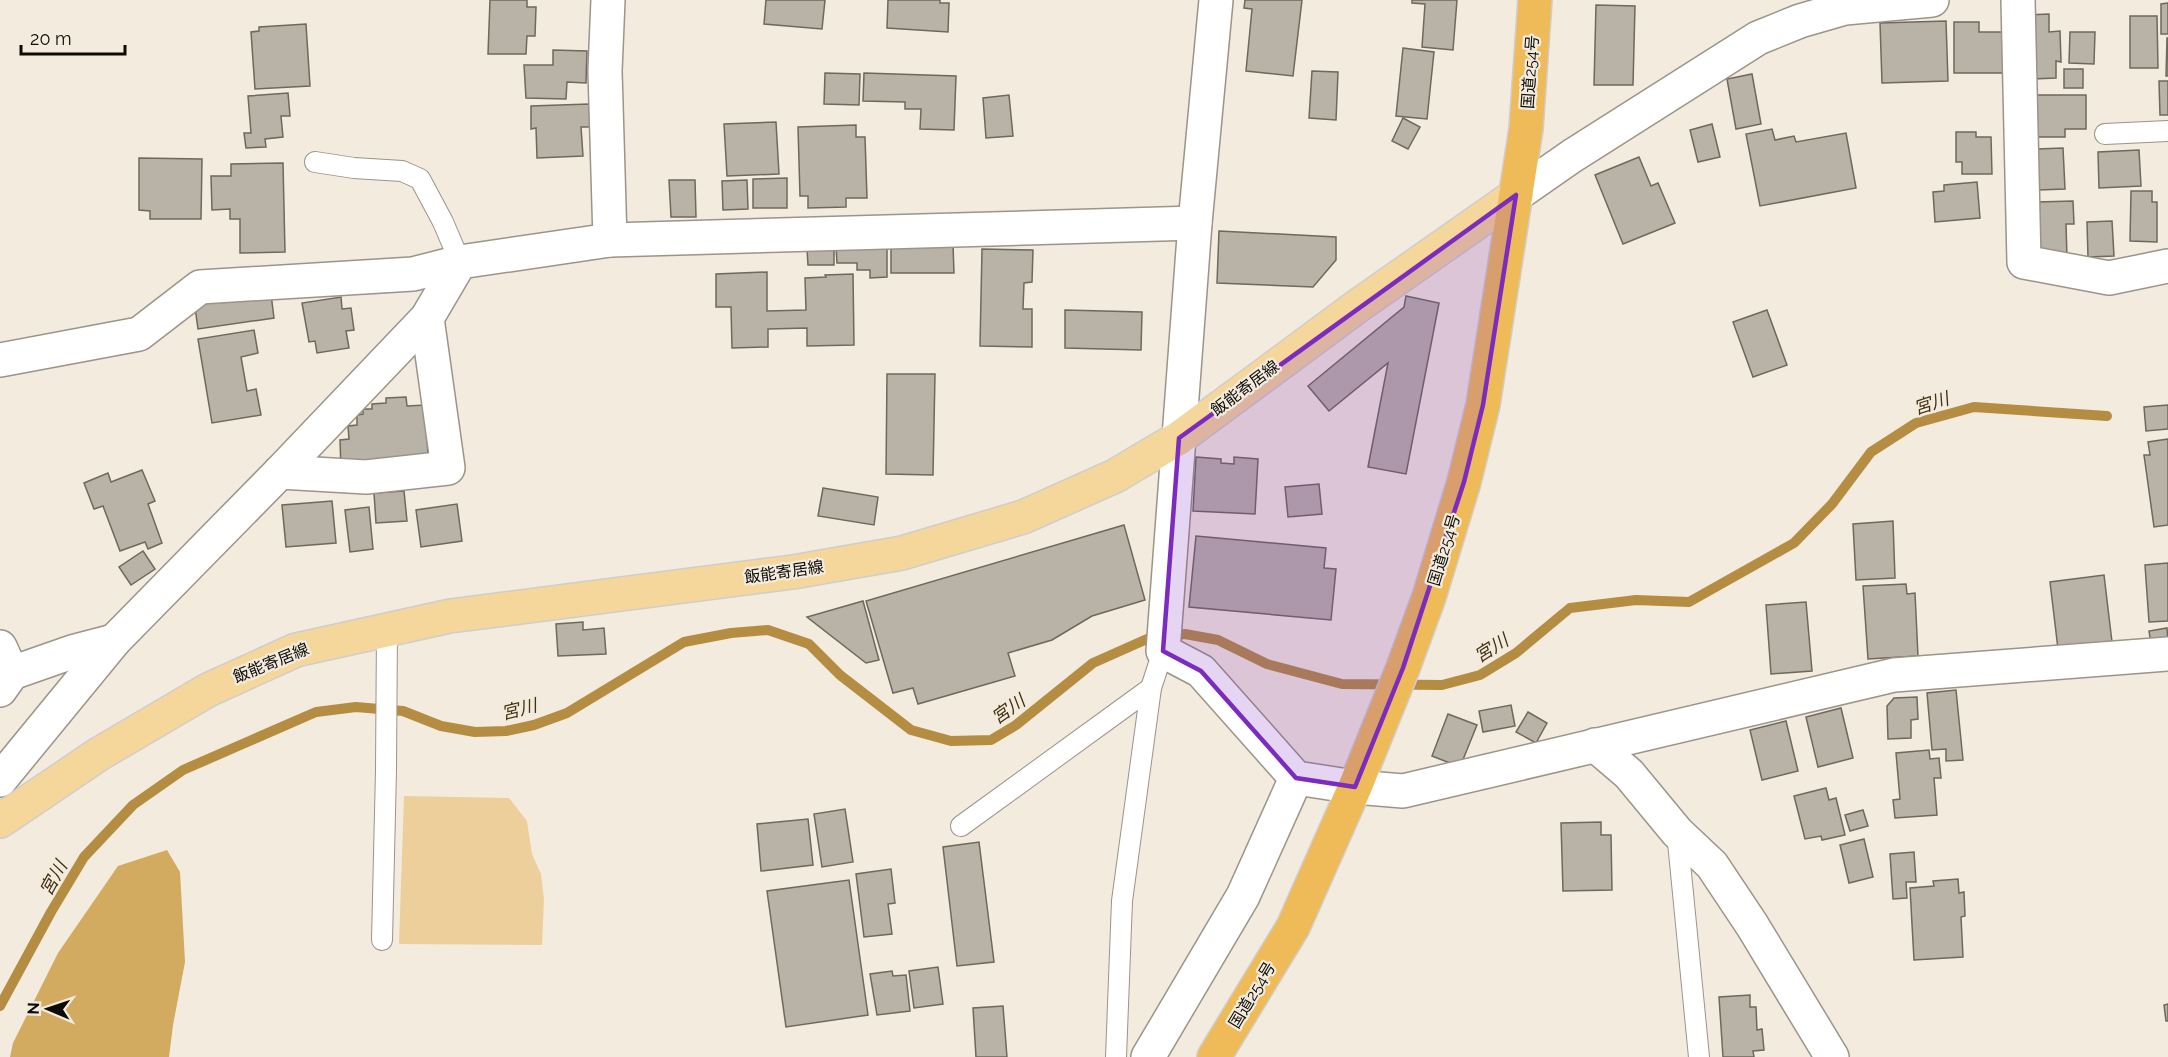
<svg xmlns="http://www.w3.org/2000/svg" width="2168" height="1057" font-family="Raleway,'Noto Sans JP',sans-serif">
<rect width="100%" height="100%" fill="#f3ebde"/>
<path fill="#eccf9b" d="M 404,796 L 509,798 L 527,821 L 532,854 L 541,874 L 544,899 L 542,945 L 399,944 Z"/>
<path fill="#d2aa60" d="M 167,850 L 180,872 L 185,962 L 173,1025 L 169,1057 L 10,1057 L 13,1043 L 58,953 L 118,866 Z"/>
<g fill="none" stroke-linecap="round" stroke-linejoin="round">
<path stroke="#b48d43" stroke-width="10" d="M 0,1006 L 51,912 L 84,857 L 133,805 L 183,770 L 316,712 L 356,707 L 403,711 L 441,726 L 475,732 L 506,731 L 534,725 L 567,713 L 684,642 L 731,633 L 768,630 L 809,644 L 840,675 L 911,730 L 951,741 L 991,740 L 1016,725 L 1093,663 L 1147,639 L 1185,634 L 1218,640 L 1267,664 L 1342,684 L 1442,685 L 1480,675 L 1516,653 L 1570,608 L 1636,600 L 1689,602 L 1794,543 L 1832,504 L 1871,452 L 1916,423 L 1974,407 L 2107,416"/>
</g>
<g fill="#b9b2a6" stroke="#6e685d" stroke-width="1.5">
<path d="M 490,0 L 527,0 L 527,7 L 536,7 L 535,36 L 527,36 L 526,54 L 488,54 Z"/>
<path d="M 766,0 L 825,0 L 822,29 L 764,24 Z"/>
<path d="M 888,0 L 940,0 L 940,3 L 949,3 L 948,32 L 887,28 Z"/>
<path d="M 1245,0 L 1302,0 L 1293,76 L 1246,71 L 1252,9 L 1244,8 Z"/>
<path d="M 1412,0 L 1457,0 L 1453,50 L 1422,47 L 1425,4 L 1412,3 Z"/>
<path d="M 2168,3 L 2168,34 L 2161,34 L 2161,4 Z"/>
<path d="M 1596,5 L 1635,6 L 1633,85 L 1594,85 Z"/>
<path d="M 2049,14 L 2049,32 L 2060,31 L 2061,62 L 2056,61 L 2056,78 L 2030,79 L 2028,15 Z"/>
<path d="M 2130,16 L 2157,16 L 2158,68 L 2130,68 Z"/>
<path d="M 1946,21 L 1948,81 L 1882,83 L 1880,23 Z"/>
<path d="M 1954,22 L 1979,22 L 1979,32 L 2003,32 L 2003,73 L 1954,73 Z"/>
<path d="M 306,24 L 310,86 L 255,89 L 251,32 L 259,31 L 259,27 Z"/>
<path d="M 2070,32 L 2095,32 L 2094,64 L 2069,63 Z"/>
<path d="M 2167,38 L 2168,38 L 2168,76 L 2166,76 Z"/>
<path d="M 1403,48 L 1434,52 L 1427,119 L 1396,116 Z"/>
<path d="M 553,50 L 587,51 L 586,83 L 567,82 L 566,99 L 526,98 L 524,65 L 553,65 Z"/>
<rect x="2064" y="69" width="19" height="19"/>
<path d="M 1312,71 L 1338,72 L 1336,120 L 1309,118 Z"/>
<path d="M 825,73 L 860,74 L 859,105 L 824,104 Z"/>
<path d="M 864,73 L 956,76 L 954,130 L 920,129 L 921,109 L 905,109 L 905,102 L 863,101 Z"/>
<path d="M 1752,74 L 1761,124 L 1736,129 L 1727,79 Z"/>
<path d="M 2159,81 L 2168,81 L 2168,115 L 2160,115 Z"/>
<path d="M 288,93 L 290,116 L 281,116 L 283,137 L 265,139 L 266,147 L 246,148 L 244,133 L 251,133 L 248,96 Z"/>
<path d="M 1009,95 L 1013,136 L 986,138 L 983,98 Z"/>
<path d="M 2032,95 L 2086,95 L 2086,129 L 2065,129 L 2065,137 L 2032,137 Z"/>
<path d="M 589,104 L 590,127 L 581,127 L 583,156 L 537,158 L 536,128 L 531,129 L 531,106 Z"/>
<path d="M 1403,118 L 1420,127 L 1408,149 L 1392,141 Z"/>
<path d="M 776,122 L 779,174 L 727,176 L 724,124 Z"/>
<path d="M 1712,124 L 1720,157 L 1698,162 L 1690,130 Z"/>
<path d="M 856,125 L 856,137 L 865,137 L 867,198 L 846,198 L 846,207 L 808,208 L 808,196 L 800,196 L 798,127 Z"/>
<path d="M 1772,129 L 1775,140 L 1794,136 L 1796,142 L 1846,133 L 1856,188 L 1760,206 L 1746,134 Z"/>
<path d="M 1956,132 L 1976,132 L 1976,137 L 1991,137 L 1992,174 L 1962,174 L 1962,162 L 1956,162 Z"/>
<path d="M 2063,148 L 2065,189 L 2038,190 L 2037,149 Z"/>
<path d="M 2139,150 L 2141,186 L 2099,188 L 2098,152 Z"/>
<path d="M 1639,157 L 1651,186 L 1658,183 L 1675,223 L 1623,244 L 1595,175 Z"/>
<path d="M 139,158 L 202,159 L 201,219 L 150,219 L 150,211 L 139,210 Z"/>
<path d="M 283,163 L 285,252 L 240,253 L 240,219 L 230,219 L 230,209 L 212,210 L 211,176 L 231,176 L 231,164 Z"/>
<path d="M 787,178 L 787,208 L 753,208 L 753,179 Z"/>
<path d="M 669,180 L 695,180 L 696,217 L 671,217 Z"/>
<path d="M 747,180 L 748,209 L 723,210 L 722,181 Z"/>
<path d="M 1977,182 L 1980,218 L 1935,222 L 1933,192 L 1944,191 L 1944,185 Z"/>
<path d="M 2131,191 L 2152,191 L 2152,202 L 2157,202 L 2157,242 L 2130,241 Z"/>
<path d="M 2073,201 L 2074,224 L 2066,224 L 2067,257 L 2039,257 L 2037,202 Z"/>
<path d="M 2112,221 L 2114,256 L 2088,257 L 2087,222 Z"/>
<path d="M 1219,231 L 1336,237 L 1336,260 L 1313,287 L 1217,283 Z"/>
<path d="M 953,245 L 954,273 L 891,273 L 891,246 Z"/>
<path d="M 836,247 L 887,247 L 887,277 L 870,278 L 870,270 L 857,270 L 857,263 L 837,263 Z"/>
<path d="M 807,249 L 834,249 L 834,265 L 808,265 Z"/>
<path d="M 982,249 L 1033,250 L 1032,282 L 1024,283 L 1023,309 L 1032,309 L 1032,347 L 980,346 Z"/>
<path d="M 767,272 L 767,311 L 806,310 L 805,278 L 826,277 L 825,275 L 853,274 L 854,345 L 807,346 L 807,328 L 768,329 L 768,347 L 732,348 L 731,307 L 716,307 L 716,274 Z"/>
<path d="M 271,294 L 274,318 L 198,329 L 194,300 Z"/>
<path d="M 1406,296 L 1439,303 L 1406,474 L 1368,467 L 1388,363 L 1329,411 L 1308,386 L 1404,307 Z"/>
<path d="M 341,297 L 342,309 L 351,308 L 354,330 L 346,331 L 349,348 L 317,353 L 315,341 L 309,342 L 302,303 Z"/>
<path d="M 1065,310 L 1142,312 L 1141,350 L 1065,348 Z"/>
<path d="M 1767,310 L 1787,365 L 1753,377 L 1733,322 Z"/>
<path d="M 254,330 L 258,353 L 241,357 L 247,391 L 256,389 L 261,415 L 212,423 L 198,339 Z"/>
<path d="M 887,374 L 935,374 L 933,475 L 886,474 Z"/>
<path d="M 406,397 L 407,406 L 426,405 L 428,459 L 341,469 L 340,440 L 349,439 L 348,426 L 357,425 L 357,415 L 363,414 L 363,409 L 372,409 L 372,404 L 386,403 L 386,398 Z"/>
<path d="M 2168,405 L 2168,429 L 2146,431 L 2144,407 Z"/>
<path d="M 2168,439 L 2168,525 L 2154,527 L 2144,455 L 2150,455 L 2148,442 Z"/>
<path d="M 1196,457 L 1221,459 L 1221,463 L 1234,464 L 1234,457 L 1258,459 L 1255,514 L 1193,511 Z"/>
<path d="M 142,470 L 155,501 L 148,504 L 162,543 L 148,549 L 145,542 L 120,551 L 103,506 L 94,509 L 84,483 L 108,473 L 111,482 Z"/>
<path d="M 1319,484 L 1322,514 L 1288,517 L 1285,487 Z"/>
<path d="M 823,488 L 878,497 L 874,525 L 818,516 Z"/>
<path d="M 404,491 L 407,521 L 376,523 L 374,493 Z"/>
<path d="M 332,501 L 336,543 L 286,547 L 282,505 Z"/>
<path d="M 457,504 L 462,541 L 421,547 L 416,510 Z"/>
<path d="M 369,507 L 373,549 L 350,552 L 345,510 Z"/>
<path d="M 1893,521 L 1895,578 L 1856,580 L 1853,524 Z"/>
<path d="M 1124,525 L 1145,600 L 1092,616 L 1052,640 L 1008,653 L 1015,676 L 918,704 L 913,688 L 893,693 L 866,601 Z"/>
<path d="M 1196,536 L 1326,548 L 1324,568 L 1336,569 L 1331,620 L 1189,607 Z"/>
<path d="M 143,551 L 155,569 L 131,585 L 119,567 Z"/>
<path d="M 2168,563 L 2168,621 L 2149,622 L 2145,565 Z"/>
<path d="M 2104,575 L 2112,642 L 2058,649 L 2050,582 Z"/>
<path d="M 1906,584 L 1907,594 L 1915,593 L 1918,656 L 1868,659 L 1863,586 Z"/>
<path d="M 863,601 L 879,660 L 866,663 L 807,617 Z"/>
<path d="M 1806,602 L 1812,671 L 1771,674 L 1766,605 Z"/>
<path d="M 583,622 L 583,630 L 604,628 L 606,654 L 558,656 L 556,624 Z"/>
<path d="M 2167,628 L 2168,642 L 2151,644 L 2149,631 Z"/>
<path d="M 1956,690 L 1963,760 L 1946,761 L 1946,749 L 1932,750 L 1927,693 Z"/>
<path d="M 1917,697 L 1918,719 L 1911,720 L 1911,738 L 1888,739 L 1887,706 L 1894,698 Z"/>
<path d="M 1511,705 L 1515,726 L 1483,732 L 1479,711 Z"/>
<path d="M 1841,708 L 1853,758 L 1818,767 L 1806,717 Z"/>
<path d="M 1528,712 L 1547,723 L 1536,743 L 1516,732 Z"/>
<path d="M 1448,714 L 1477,725 L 1460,767 L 1432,756 Z"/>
<path d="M 1786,721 L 1798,771 L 1762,780 L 1750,730 Z"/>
<path d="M 1929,750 L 1930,759 L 1939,758 L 1941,778 L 1934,778 L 1937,815 L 1895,818 L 1893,800 L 1900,799 L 1896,753 Z"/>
<path d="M 1826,788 L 1829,800 L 1836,798 L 1845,835 L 1822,840 L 1821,836 L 1805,839 L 1794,796 Z"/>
<path d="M 845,809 L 853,862 L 822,867 L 814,814 Z"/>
<path d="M 1863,810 L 1868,826 L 1850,831 L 1845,815 Z"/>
<path d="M 808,819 L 813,865 L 761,871 L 757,824 Z"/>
<path d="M 1601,822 L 1601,835 L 1611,835 L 1612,890 L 1563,891 L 1561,823 Z"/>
<path d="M 1864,839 L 1873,877 L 1849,883 L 1840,845 Z"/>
<path d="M 979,842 L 994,962 L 957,966 L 943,847 Z"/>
<path d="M 1914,852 L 1916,882 L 1906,882 L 1907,898 L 1893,899 L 1890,854 Z"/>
<path d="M 891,869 L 895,903 L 888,904 L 892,934 L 864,937 L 856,874 Z"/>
<path d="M 1958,879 L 1959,893 L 1964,892 L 1965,916 L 1961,917 L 1963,957 L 1914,960 L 1910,888 L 1934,886 L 1933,881 Z"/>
<path d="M 849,880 L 868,1015 L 786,1027 L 767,891 Z"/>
<path d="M 938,967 L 943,1004 L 914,1008 L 909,971 Z"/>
<path d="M 892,971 L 893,976 L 906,975 L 910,1011 L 877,1015 L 870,974 Z"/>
<path d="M 1750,995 L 1750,1007 L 1756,1007 L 1757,1030 L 1762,1029 L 1764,1050 L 1753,1051 L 1754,1057 L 1723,1057 L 1719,997 Z"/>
<path d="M 2168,1004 L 2168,1021 L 2166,1021 L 2164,1005 Z"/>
<path d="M 1003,1006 L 1007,1057 L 976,1057 L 973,1008 Z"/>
</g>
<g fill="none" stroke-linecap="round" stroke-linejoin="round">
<defs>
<g id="lane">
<path d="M 2105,134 L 2168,131"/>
<path d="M 315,162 L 354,168 L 402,171 L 420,179 L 443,222 L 460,262"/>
<path d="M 961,826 L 1151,688"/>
<path d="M 1677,832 L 1699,1057"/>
<path d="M 382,940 L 386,770 L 387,629"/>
<path d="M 1116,1057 L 1122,901 L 1151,688 L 1163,651"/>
</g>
<g id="street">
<path d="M 608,0 L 605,71 L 610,240"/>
<path d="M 1216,0 L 1195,223 L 1163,651 L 1201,671 L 1296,778 L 1355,787 L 1403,791 L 1894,675 L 2168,654"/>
<path d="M 2018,0 L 2024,262 L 2109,278 L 2168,266"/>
<path d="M 0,360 L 139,334 L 200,287 L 413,274 L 460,262"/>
<path d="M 280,472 L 366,477 L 448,468 L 427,318"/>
<path d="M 0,647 L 12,673"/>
<path d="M 0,690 L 12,673 L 72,652 L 114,641"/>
<path d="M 1595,745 L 1629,774 L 1677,832 L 1712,865 L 1752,925 L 1832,1057"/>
<path d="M 0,780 L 114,641 L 280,472 L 427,318 L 460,262 L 610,240 L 1195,223"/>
<path d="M 1148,1057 L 1243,896 L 1296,778"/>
</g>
<path id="secondary" d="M 1516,195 L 1572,156 L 1758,38 L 1800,21 L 1845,8 L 1932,0"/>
<path id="primary" d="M 0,821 L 99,754 L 208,690 L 296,650 L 450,616 L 793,572 L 902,553 L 1023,517 L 1115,476 L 1179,438 L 1359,305 L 1516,195"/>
<path id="highway" d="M 1214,1057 L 1293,927 L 1355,787 L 1403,668 L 1429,597 L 1464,482 L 1483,405 L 1526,129 L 1535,0"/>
</defs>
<use href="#lane" stroke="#9b9488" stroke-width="22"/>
<use href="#street" stroke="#9b9488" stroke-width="36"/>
<use href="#secondary" stroke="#9b9488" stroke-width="36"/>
<use href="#primary" stroke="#cfcecd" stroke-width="36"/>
<use href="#highway" stroke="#cfcecd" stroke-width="36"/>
<use href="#lane" stroke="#fff" stroke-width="20"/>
<use href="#street" stroke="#fff" stroke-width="33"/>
<use href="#secondary" stroke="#fff" stroke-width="33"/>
<use href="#primary" stroke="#f5d69b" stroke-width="33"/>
<use href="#highway" stroke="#efbb58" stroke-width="33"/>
</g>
<path fill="#7b2cbf" fill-opacity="0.2" stroke="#7b2cbf" stroke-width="4.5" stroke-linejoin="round" d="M 1516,195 L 1483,405 L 1464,482 L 1403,668 L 1355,787 L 1296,778 L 1201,671 L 1163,651 L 1179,438 Z"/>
<g text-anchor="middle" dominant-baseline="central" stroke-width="4.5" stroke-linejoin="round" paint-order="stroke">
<g font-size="16" fill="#0d0b07" stroke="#f3ebde">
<text transform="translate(1530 72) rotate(-86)">国道254号</text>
<text transform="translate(1245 388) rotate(-37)">飯能寄居線</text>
<text transform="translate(1444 550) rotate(-73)">国道254号</text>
<text transform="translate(784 572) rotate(-8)">飯能寄居線</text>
<text transform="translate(271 663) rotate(-22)">飯能寄居線</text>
<text transform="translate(1252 995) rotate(-59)">国道254号</text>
</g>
<g font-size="18" font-style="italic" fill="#433211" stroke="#f3ebde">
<text transform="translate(1931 403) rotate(-18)">宮川</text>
<text transform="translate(1491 648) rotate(-32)">宮川</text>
<text transform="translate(519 709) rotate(-14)">宮川</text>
<text transform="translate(1008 709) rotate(-35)">宮川</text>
<text transform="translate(53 878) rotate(-61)">宮川</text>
</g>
</g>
<g transform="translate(48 1009) rotate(272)" stroke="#f3ebde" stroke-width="4.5" paint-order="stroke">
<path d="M0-4.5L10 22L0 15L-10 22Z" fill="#0d0b07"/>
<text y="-9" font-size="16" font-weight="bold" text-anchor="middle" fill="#0d0b07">N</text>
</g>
<path d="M21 45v9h104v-9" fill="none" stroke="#0d0b07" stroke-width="3"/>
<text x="30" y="45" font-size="18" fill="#0d0b07" stroke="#f3ebde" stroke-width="4.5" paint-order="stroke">20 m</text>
</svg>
